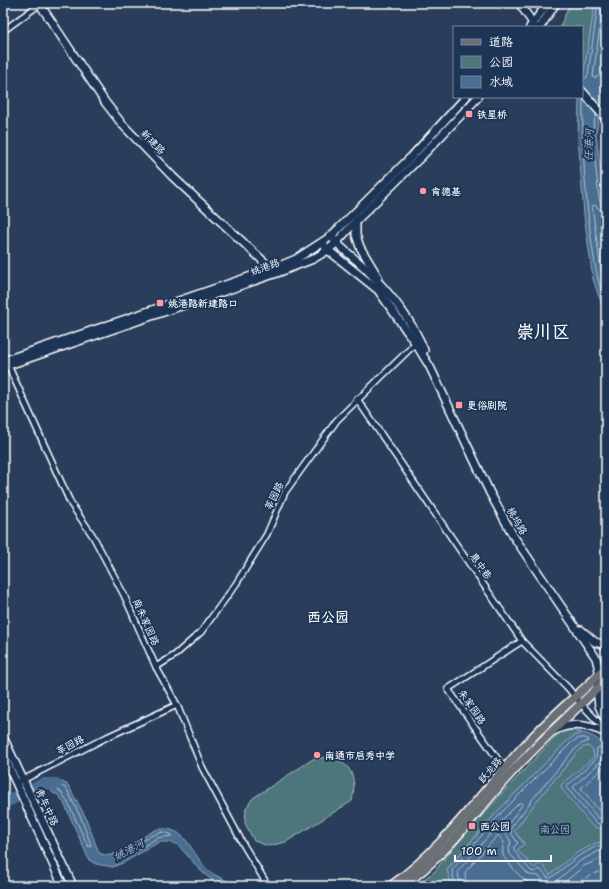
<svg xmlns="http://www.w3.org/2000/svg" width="609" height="889" font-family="'Shantell Sans','LXGW WenKai TC',sans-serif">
<rect width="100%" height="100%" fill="#2a3e5b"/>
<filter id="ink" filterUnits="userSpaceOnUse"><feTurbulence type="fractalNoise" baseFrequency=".025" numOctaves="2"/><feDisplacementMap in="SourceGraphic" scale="8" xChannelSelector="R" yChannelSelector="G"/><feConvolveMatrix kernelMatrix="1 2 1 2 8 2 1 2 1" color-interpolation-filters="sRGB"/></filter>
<g filter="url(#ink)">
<g fill="#4d767b" stroke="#a6babd">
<path d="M 570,3 L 595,3 L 584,72 L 582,70 L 582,27 L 560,27 Z"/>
<path d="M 568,729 L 582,733 L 574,736 L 567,741 L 498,811 L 447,869 L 452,886 L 415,886 L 435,871 L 448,854 L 504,791 L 561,731 Z"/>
<path d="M 589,746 L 593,750 L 603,828 L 606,826 L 606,840 C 582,848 569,859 550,875 L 534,868 L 517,850 L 524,843 L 514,831 L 535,803 L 575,755 L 583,747 Z"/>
<path d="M 328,757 C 352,762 357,778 352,801 L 286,842 L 268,846 L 254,841 L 245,823 L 246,808 L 253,798 L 313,759 Z"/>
</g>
<g fill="#4a6e91" stroke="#92a8bd">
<path d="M 595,3 L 606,3 L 606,57 L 603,99 L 596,133 L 606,215 L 606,314 L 598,294 L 593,279 L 584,215 L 578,137 L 579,97 L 582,97 L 582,84 Z"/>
<path d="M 582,733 C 593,735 599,739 606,748 L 606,826 C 601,830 598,828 592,826 L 562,789 L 561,785 L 594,757 L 593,750 L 588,746 L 583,747 L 575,755 L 535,803 L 514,831 L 524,844 L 517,850 L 534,868 L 541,863 L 550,875 L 575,854 L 594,844 L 606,840 L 606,886 L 452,886 L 447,870 L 498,811 L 567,741 L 574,736 Z"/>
<path d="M 56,779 L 68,785 L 85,816 L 99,853 L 105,855 L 112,855 L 155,830 C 185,823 190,851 206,868 C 214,877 228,880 239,886 L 219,886 L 202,872 L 178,845 L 170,842 L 159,842 L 125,862 L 113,867 L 96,864 L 89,860 L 64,803 L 58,795 L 53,793 L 49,788 L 42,787 L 39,782 Z"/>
</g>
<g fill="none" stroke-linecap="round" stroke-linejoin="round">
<g stroke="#b7c5d3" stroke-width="1">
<path d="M 603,3 L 593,77 L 595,78 L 601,74 L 606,73"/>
<path d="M 606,29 L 601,65 L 602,67 L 606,67"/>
<path d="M 582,79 L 586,78 L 588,75 L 598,3"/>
<path d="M 583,99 C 582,148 585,197 592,245 C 595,265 598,285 606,304"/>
<path d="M 596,114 L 592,133 L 599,197 L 601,205 L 606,207"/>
<path d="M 606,212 L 600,210 L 595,205 L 592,206 L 602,277 L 606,291"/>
<path d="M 606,218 L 601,218 L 600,219 L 606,262"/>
<path d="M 606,750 L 603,750 L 600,747 L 597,748 L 596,759 L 566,787 L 595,822 L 599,824 L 606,823"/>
<path d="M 606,755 L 603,756 L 599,763 L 573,787 L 598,818 L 606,818"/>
<path d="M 606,765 L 581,788 L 600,812 L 606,812"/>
<path d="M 53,783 L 55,783 L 66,788 L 81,818 L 91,845 L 91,847 L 88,846 L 67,801 L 61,792 L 53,786 Z"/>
<path d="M 162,832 L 171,834 L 172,836 L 157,838 L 131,854 L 128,853 L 128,851 C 139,843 149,835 162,832 Z"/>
<path d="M 455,886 L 452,870 L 501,813 L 570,744 C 576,739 581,736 588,739 L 589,741 L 581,744 L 572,752 L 532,800 L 511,828 L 511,833 L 518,843 L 514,847 L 514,851 L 531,871 L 534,872 L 540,869 L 547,877 L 551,878 L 577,857 L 595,847 L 606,844"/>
<path d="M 460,886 L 458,871 L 505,817 L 520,802 L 522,803 L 522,805 L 507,826 L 505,832 L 511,842 L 509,849 L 510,854 L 529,875 L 539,876 L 546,882 L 554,883 L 580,861 L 597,852 L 606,849"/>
<path d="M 466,886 L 465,872 L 498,835 L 504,842 C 503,846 502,851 503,855 C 506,861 521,878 526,881 C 532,884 536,882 540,886"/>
<path d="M 560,886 L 584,866 L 606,856"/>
</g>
<g stroke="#4a6e91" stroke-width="12">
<path d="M 33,789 L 44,784 L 56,784"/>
<path d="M 3,803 L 16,797"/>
</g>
<g stroke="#aebece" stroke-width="1" stroke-dasharray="5 4" stroke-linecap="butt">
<path d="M 570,886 L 606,868"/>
<path d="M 598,886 L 606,882"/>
</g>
<defs>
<g id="street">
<path d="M 3,31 L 40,4"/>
<path d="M 8,365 L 71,504 L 93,536 L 124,595 L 156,667 L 177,705 L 202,767 L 243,844 L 268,886"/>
<path d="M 357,399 L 522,641 L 568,688 L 581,704 L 606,730"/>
<path d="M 156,667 L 175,655 L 201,632 L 236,584 L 267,534 L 285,492 L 337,420 L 417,342"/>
<path d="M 504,768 L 448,689 L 522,641"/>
<path d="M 21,781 L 107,737 L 177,705"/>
</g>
<g id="secondary">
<path d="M 39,3 L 105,102 L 122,124 L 173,177 L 275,272"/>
<path d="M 519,3 L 535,26"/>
<path d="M 530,27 L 548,3"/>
<path d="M 540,27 L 556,3"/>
<path d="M 582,91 L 606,119"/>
<path d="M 356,221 L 356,235 L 360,247 L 378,277"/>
<path d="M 334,240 C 344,251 356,259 366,269 C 389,292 412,320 424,350"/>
<path d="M 322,243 L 328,250 L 378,290 L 416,344 L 430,367 L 490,493 L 514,537 L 596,658 L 599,670 L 597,689 L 599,706 L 606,721"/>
<path d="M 3,361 L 272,269 L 296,259 L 330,237 L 412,156 L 466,97"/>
<path d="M 3,367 L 277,273 L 313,259 L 328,250 L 336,243 L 356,221 L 421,157 L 478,97"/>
<path d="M 581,630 L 595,642 L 606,645"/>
<path d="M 554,731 C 571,721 589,725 606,733"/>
<path d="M 3,737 L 73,886"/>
<path d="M 3,754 L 63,886"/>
</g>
<g id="primary">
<path d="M 391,886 C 445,848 482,791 527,743 C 542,727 559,711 575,697 C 586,687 597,678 606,667"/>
<path d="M 402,886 C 442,859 471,819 502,783 C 534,746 571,714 606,680"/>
</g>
</defs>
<use href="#street" stroke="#fff" stroke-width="8"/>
<use href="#secondary" stroke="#fff" stroke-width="10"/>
<use href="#primary" stroke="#fff" stroke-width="11"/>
<use href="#street" stroke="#1d3557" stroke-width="5"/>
<use href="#secondary" stroke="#1d3557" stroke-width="7"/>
<use href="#primary" stroke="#6b6f75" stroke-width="8"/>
</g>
</g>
<g fill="#ff9aa2" stroke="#1d3557" stroke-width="1.5">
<rect x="465" y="110" width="8" height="8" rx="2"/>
<circle cx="423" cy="191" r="4"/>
<rect x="156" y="299" width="8" height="8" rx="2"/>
<rect x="455" y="401" width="8" height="8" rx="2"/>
<circle cx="317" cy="755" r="4"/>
<rect x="468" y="822" width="8" height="8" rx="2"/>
</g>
<g text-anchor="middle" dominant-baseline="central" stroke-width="4" stroke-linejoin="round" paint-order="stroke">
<g font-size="10" font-weight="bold" fill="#fff" stroke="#1d3557" text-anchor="start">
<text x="477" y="114">铁星桥</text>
<text x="431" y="191">肯德基</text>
<text x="168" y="303">姚港路新建路口</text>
<text x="467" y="405">更俗剧院</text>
<text x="325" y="755">南通市启秀中学</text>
<text x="480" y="826">西公园</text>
</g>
<g font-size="10" fill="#fff" stroke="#1d3557">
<text transform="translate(153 142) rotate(45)">新建路</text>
<text transform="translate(265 267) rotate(-20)">姚港路</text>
<text transform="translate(274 496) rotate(-64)">莘园路</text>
<text transform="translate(517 521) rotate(60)">桃坞路</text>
<text transform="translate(481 566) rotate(55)">惠中巷</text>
<text transform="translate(146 622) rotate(66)">南朱家园路</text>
<text transform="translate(472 707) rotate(55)">朱家园路</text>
<text transform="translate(70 745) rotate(-27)">莘园路</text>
<text transform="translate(490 770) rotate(-50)">跃龙路</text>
<text transform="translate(47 807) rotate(65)">青年中路</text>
</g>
<g font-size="10" fill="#afc1c4" stroke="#1d3557">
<text x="555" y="829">南公园</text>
</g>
<g font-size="11" font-style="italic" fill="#aebece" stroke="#1d3557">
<text transform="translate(589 145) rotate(-88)">任港河</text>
<text transform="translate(129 850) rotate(-29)">姚港河</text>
</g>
<g font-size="14" font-weight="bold" fill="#fff" stroke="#1d3557">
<text x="328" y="617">西公园</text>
</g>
<g font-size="18" font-weight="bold" fill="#fff" stroke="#1d3557">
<text x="543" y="332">崇川区</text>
</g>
</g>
<rect width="609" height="889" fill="none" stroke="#1d3557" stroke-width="16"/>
<rect x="8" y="8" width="593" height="873" fill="none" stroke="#fff" stroke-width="1.5" filter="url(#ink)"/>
<rect x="453" y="26" width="130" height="72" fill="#1d3557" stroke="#77869a"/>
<rect x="461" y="39" width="20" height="6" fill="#6b6f75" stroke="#77869a"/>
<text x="489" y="46" font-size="12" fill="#ffffff">道路</text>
<rect x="461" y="56" width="20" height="12" fill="#4d767b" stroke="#77869a"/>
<text x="489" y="66" font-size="12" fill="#ffffff">公园</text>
<rect x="461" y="76" width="20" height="12" fill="#4a6e91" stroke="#77869a"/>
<text x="489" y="86" font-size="12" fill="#ffffff">水域</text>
<path d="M455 855v6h96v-6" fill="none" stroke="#ffffff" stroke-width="2"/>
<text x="461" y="855" font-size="12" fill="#ffffff" stroke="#1d3557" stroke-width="3" paint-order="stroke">100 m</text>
</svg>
